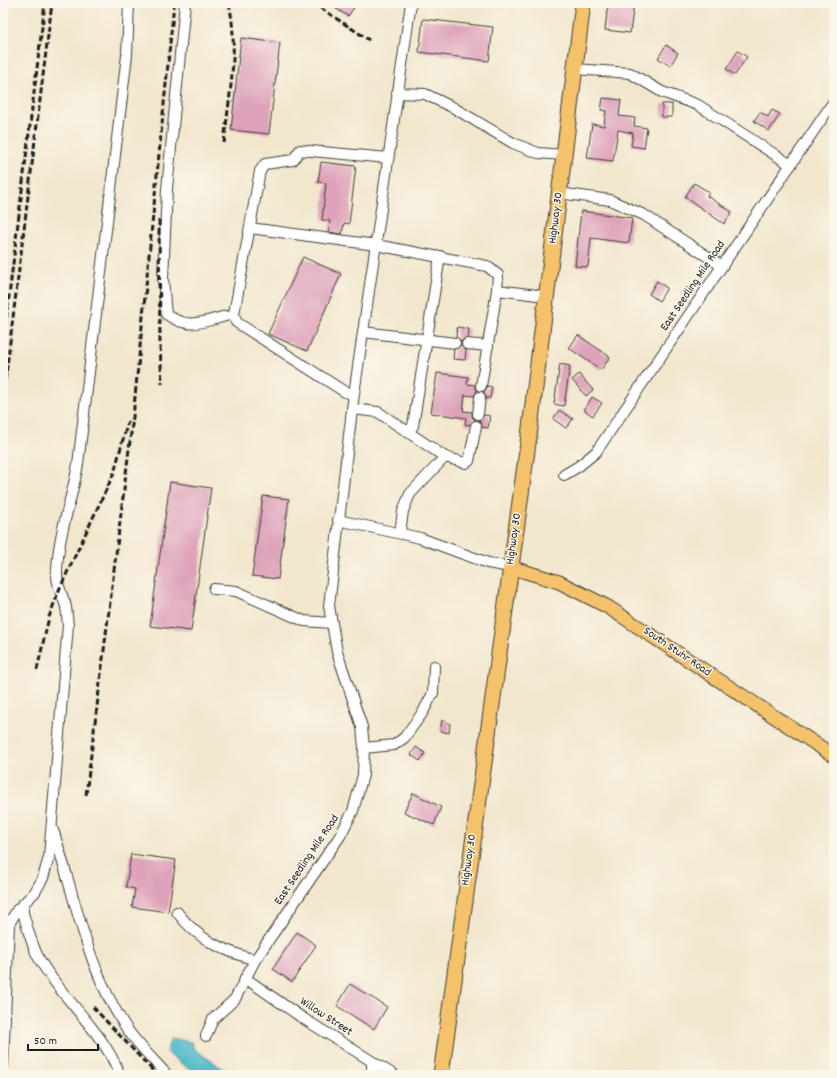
<svg xmlns="http://www.w3.org/2000/svg" width="837" height="1078" font-family="Dekko,sans-serif">
<rect width="100%" height="100%" fill="#fbf7ec"/>
<filter id="ink" filterUnits="userSpaceOnUse"><feTurbulence type="fractalNoise" baseFrequency=".025" numOctaves="2"/><feDisplacementMap in="SourceGraphic" scale="8" xChannelSelector="R" yChannelSelector="G"/><feConvolveMatrix kernelMatrix="1 2 1 2 8 2 1 2 1" color-interpolation-filters="sRGB"/></filter>
<filter id="wash" filterUnits="userSpaceOnUse"><feTurbulence type="fractalNoise" baseFrequency=".012" numOctaves="4" result="noise"/><feDisplacementMap in="SourceGraphic" scale="16" xChannelSelector="R" yChannelSelector="G"/><feGaussianBlur stdDeviation="0.9" result="paint"/><feColorMatrix in="noise" values="0 0 0 0 0 0 0 0 0 0 0 0 0 0 0 0 0 1.4 0 .05"/><feComposite in="paint" operator="in"/></filter>
<g filter="url(#wash)">
<rect width="100%" height="100%" fill="#f2e7cd"/>
<path fill="#4fbbca" stroke="#366c73" d="M 171,1038 L 191,1042 L 194,1049 L 232,1075 L 197,1075 L 166,1052 Z"/>
<g id="blocks">
<g fill="#dea2ba">
<path d="M 327,3 L 357,3 L 348,16 Z"/>
<path d="M 608,3 L 634,3 L 630,33 L 605,30 Z"/>
<path d="M 423,19 L 493,27 L 489,61 L 419,52 Z"/>
<path d="M 241,38 L 280,43 L 269,134 L 231,130 Z"/>
<path d="M 666,45 L 678,53 L 670,66 L 658,58 Z"/>
<path d="M 738,51 L 747,57 L 735,75 L 726,69 Z"/>
<path d="M 603,98 L 621,100 L 619,116 L 635,118 L 634,126 L 647,128 L 644,148 L 631,146 L 633,133 L 618,130 L 613,161 L 587,158 L 592,124 L 604,126 L 606,111 L 601,110 Z"/>
<rect x="662" y="104" width="10" height="13"/>
<path d="M 772,110 L 780,114 L 769,131 L 754,121 L 760,112 L 768,117 Z"/>
<path d="M 321,162 L 356,166 L 349,224 L 344,223 L 342,234 L 329,232 L 330,221 L 322,220 L 326,183 L 318,182 Z"/>
<path d="M 694,183 L 709,192 L 707,196 L 732,212 L 724,224 L 685,197 Z"/>
<path d="M 581,211 L 632,218 L 629,243 L 591,238 L 588,267 L 575,266 Z"/>
<path d="M 303,257 L 341,274 L 307,351 L 268,334 Z"/>
<path d="M 657,281 L 667,288 L 659,301 L 649,294 Z"/>
<path d="M 457,327 L 469,329 L 468,338 L 461,342 L 456,337 Z"/>
<path d="M 578,335 L 610,357 L 601,370 L 569,348 Z"/>
<path d="M 461,345 L 466,350 L 465,360 L 453,359 L 454,349 Z"/>
<path d="M 560,364 L 570,366 L 564,406 L 554,404 Z"/>
<path d="M 437,373 L 468,377 L 467,384 L 475,385 L 477,391 L 474,396 L 465,395 L 463,411 L 472,412 L 472,417 L 475,420 L 470,425 L 465,424 L 466,418 L 431,413 Z"/>
<path d="M 579,374 L 593,390 L 586,396 L 572,380 Z"/>
<path d="M 488,386 L 492,387 L 490,398 L 486,398 L 484,392 Z"/>
<path d="M 592,397 L 602,403 L 593,416 L 584,410 Z"/>
<path d="M 559,410 L 573,419 L 566,428 L 553,419 Z"/>
<path d="M 484,415 L 490,416 L 488,428 L 482,427 L 479,420 Z"/>
<path d="M 170,482 L 211,488 L 191,631 L 150,626 Z"/>
<path d="M 263,496 L 289,499 L 278,579 L 252,576 Z"/>
<path d="M 442,720 L 450,724 L 449,733 L 440,731 Z"/>
<path d="M 416,747 L 425,753 L 420,761 L 411,755 Z"/>
<path d="M 413,793 L 441,807 L 434,825 L 404,812 Z"/>
<path d="M 131,854 L 176,860 L 168,912 L 132,907 L 135,889 L 126,887 Z"/>
<path d="M 297,932 L 316,945 L 292,982 L 273,969 Z"/>
<path d="M 350,984 L 387,1007 L 374,1029 L 337,1006 Z"/>
</g>
</g>
</g>
<g filter="url(#ink)">
<use href="#blocks" fill-opacity="0" stroke="#3c3a37" stroke-width="1"/>
<g fill="none" stroke-linecap="round" stroke-linejoin="round">
<defs>
<g id="minor">
<path d="M 185,3 L 167,189 L 163,278 L 165,304 L 166,314 C 188,330 202,322 226,316"/>
<path d="M 575,69 L 630,73 L 662,92 L 698,105 L 791,165"/>
<path d="M 397,93 L 425,94 L 454,108 L 513,143 L 538,153 L 564,155"/>
<path d="M 559,193 L 610,200 L 644,215 L 722,266"/>
<path d="M 250,228 L 376,245 L 487,266 L 498,275 L 497,290 L 546,296"/>
<path d="M 363,332 L 455,343"/>
<path d="M 467,344 L 488,346"/>
<path d="M 481,386 L 497,290"/>
<path d="M 354,394 L 345,392 L 236,322 L 234,314 L 260,171 L 265,164 L 293,160 L 300,150 L 388,158"/>
<path d="M 352,409 L 378,412 L 445,457"/>
<path d="M 478,414 L 480,397"/>
<path d="M 408,432 L 413,426 L 440,256"/>
<path d="M 564,475 L 579,466 L 596,452 L 834,101"/>
<path d="M 338,520 L 420,538 L 488,563 L 510,567"/>
<path d="M 400,533 L 403,511 L 410,494 L 445,457 L 466,463 L 469,461 L 476,426"/>
<path d="M 214,589 L 236,591 L 304,621 L 332,623"/>
<path d="M 364,748 L 394,745 L 404,738 L 423,712 L 433,693 L 434,666"/>
<path d="M 53,830 C 75,896 87,970 127,1029 C 138,1045 154,1060 167,1075"/>
<path d="M 23,905 L 23,913 C 28,929 32,948 41,962 C 65,1002 103,1031 120,1075"/>
<path d="M 177,912 C 198,940 222,950 255,960"/>
<path d="M 245,978 L 304,1019 L 394,1075"/>
<path d="M 206,1036 L 213,1019 L 235,999 L 255,960 L 340,836 L 353,811 L 363,775 L 364,748 L 362,727 L 337,652 L 329,606 L 353,401 L 411,3"/>
<path d="M 3,1063 L 9,924 L 17,910 L 35,892 L 43,878 L 49,857 L 68,625 C 67,618 67,610 65,603 C 61,593 56,582 57,571 C 58,534 72,500 78,464 L 127,55 L 129,3"/>
<path d="M 372,1075 L 372,1063"/>
</g>
<path id="major" d="M 510,567 L 559,582 L 608,607 L 834,756"/>
<path id="highway" d="M 441,1075 L 529,436 L 583,3"/>
</defs>
<use href="#minor" stroke="#3c3a37" stroke-width="12"/>
<use href="#major" stroke="#3c3a37" stroke-width="15"/>
<use href="#highway" stroke="#3c3a37" stroke-width="17"/>
<use href="#minor" stroke="#fff" stroke-width="10"/>
<use href="#major" stroke="#f3c26a" stroke-width="13"/>
<use href="#highway" stroke="#f3c26a" stroke-width="15"/>
<g stroke="#1c1c1c" stroke-width="3" stroke-dasharray="6 3" stroke-linecap="butt">
<path d="M 313,3 L 369,40"/>
<path d="M 224,143 C 229,96 239,50 229,3"/>
<path d="M 159,220 L 160,346 L 162,384"/>
<path d="M 3,345 L 45,3"/>
<path d="M 3,398 L 52,3"/>
<path d="M 37,670 L 49,617 L 59,590 L 114,473 L 128,421"/>
<path d="M 86,795 L 133,417 L 174,3"/>
<path d="M 93,1007 L 157,1075"/>
</g>
</g>
</g>
<g text-anchor="middle" dominant-baseline="central" stroke-width="3" stroke-linejoin="round" paint-order="stroke">
<g font-size="12" fill="#1c1c1c" stroke="#fbf7ec">
<text transform="translate(556 218) rotate(-83)">Highway 30</text>
<text transform="translate(693 286) rotate(-56)">East Seedling Mile Road</text>
<text transform="translate(514 539) rotate(-82)">Highway 30</text>
<text transform="translate(677 652) rotate(34)">South Stuhr Road</text>
<text transform="translate(307 860) rotate(-56)">East Seedling Mile Road</text>
<text transform="translate(469 860) rotate(-82)">Highway 30</text>
<text transform="translate(326 1017) rotate(33)">Willow Street</text>
</g>
</g>
<rect width="837" height="1078" fill="none" stroke="#fbf7ec" stroke-width="16"/>
<path d="M28 1044v6h70v-6" fill="none" stroke="#1c1c1c" stroke-width="2"/>
<text x="34" y="1044" font-size="12" fill="#1c1c1c" stroke="#fbf7ec" stroke-width="3" paint-order="stroke">50 m</text>
</svg>
